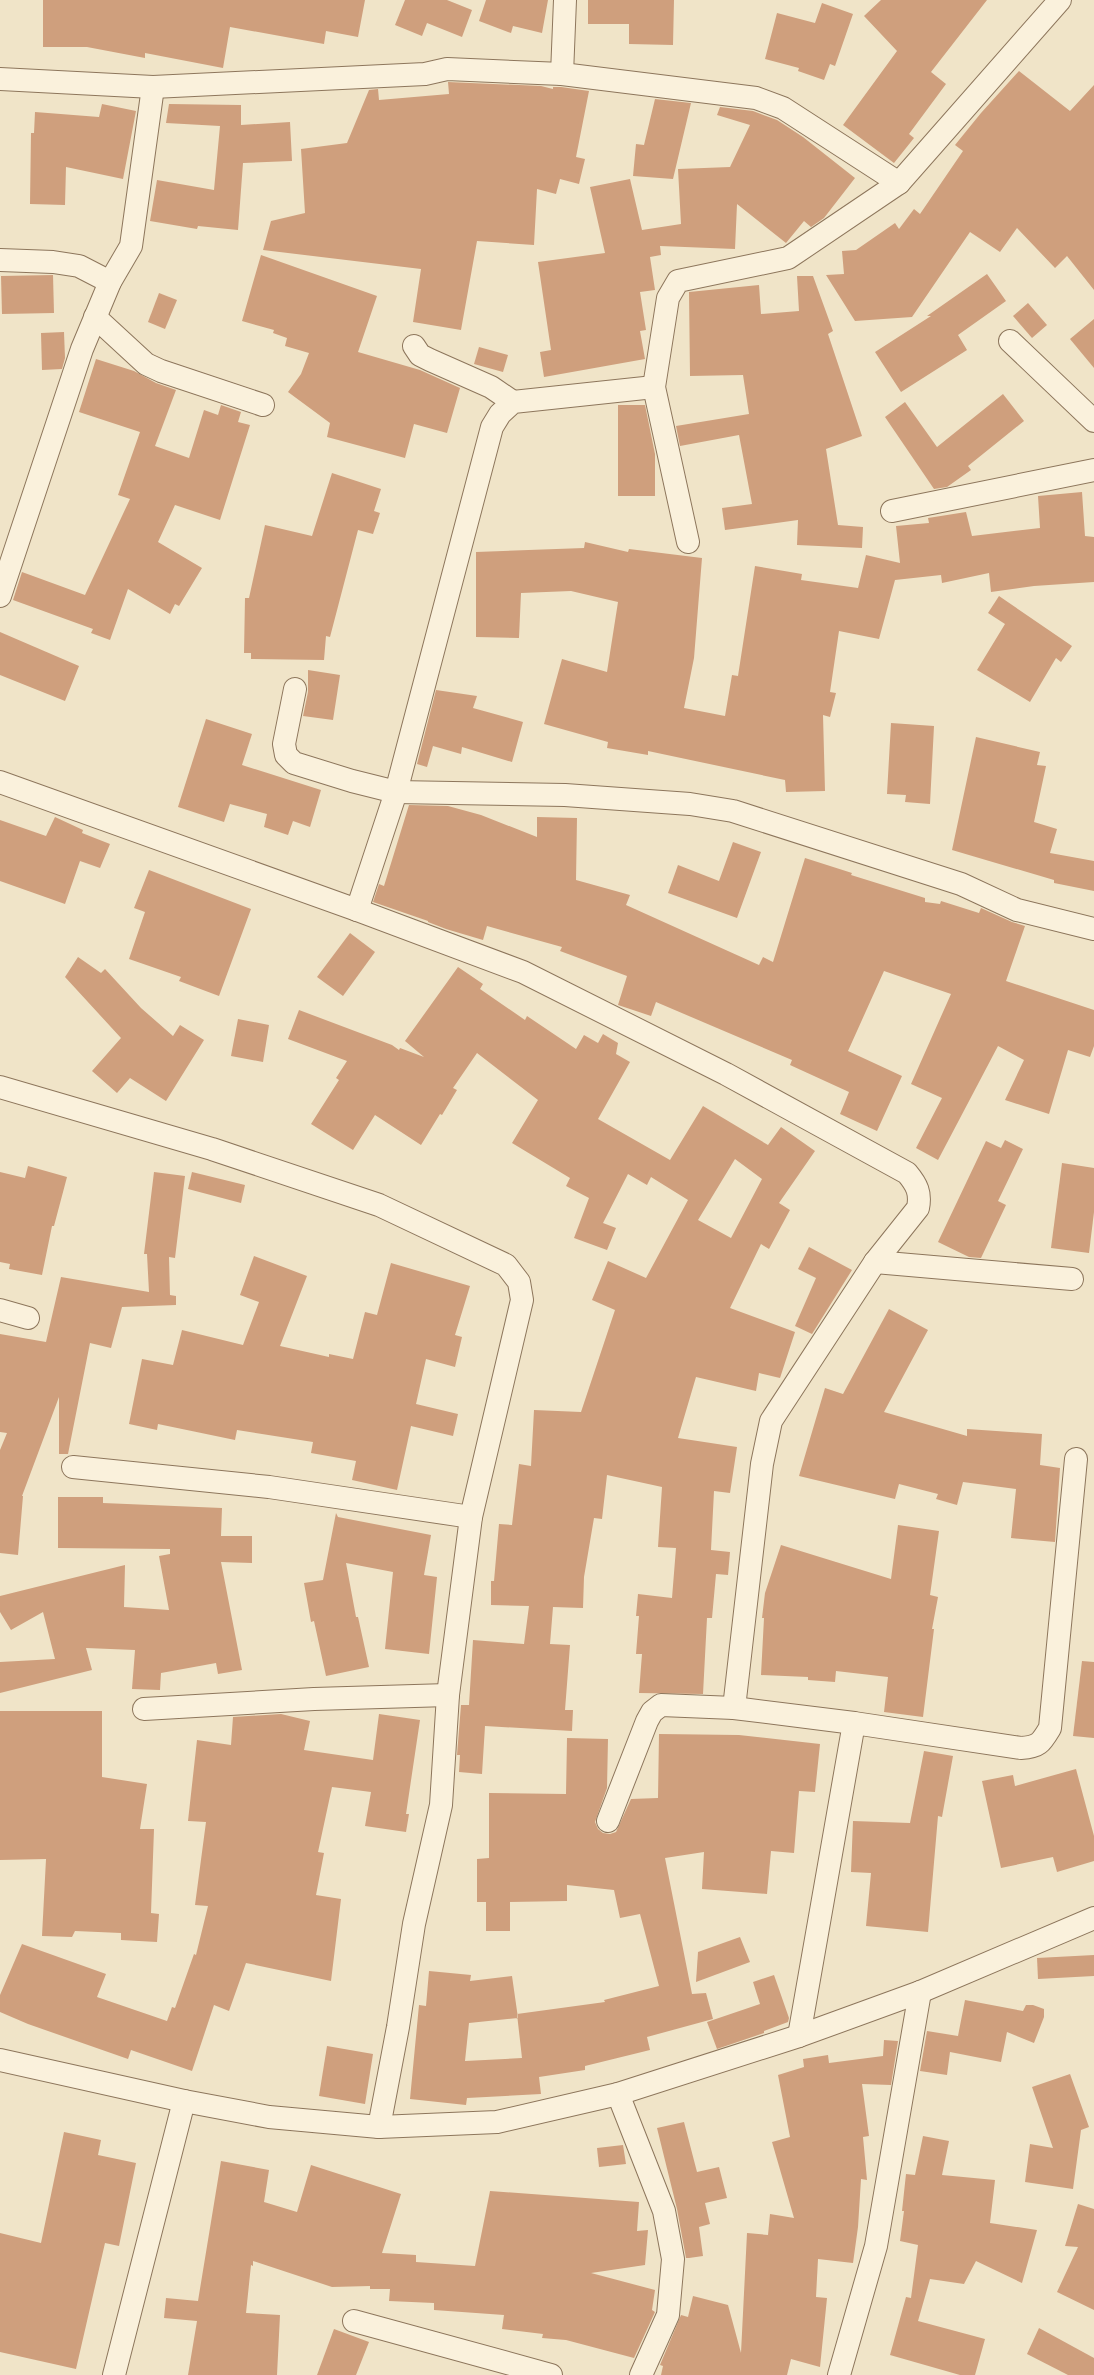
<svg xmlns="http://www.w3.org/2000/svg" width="1094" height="2375" font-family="Georgia,serif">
<rect width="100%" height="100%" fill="#f0e4c8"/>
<g fill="#cf9f7d" fill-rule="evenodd">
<path d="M 43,0 L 365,0 L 358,37 L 326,31 L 324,44 L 230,27 L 223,68 L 145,53 L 145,58 L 87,47 L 43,47 Z"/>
<path d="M 405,0 L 447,0 L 472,10 L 462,37 L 427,23 L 422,36 L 395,25 Z"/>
<path d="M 486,0 L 548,0 L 542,33 L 513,26 L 511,33 L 479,21 Z"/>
<path d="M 588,0 L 674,0 L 673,45 L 629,44 L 629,24 L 588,24 Z"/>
<path d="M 881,0 L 987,0 L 931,72 L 946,84 L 909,134 L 914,138 L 894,163 L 843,125 L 897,51 L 864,16 Z"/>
<path d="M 822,3 L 853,14 L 835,66 L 830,64 L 824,80 L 798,71 L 799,68 L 765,59 L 777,13 L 815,23 Z"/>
<path d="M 1019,71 L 1070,111 L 1094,85 L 1094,290 L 1067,256 L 1055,268 L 1017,228 L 1000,252 L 970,232 L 912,317 L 855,321 L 826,275 L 844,274 L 842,251 L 856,250 L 895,223 L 899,229 L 914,209 L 920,214 L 963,151 L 955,145 L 981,113 Z"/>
<path d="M 448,82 L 541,86 L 553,89 L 553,87 L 561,87 L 589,91 L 576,157 L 585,159 L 579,184 L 560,179 L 556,194 L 537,189 L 534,245 L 477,241 L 461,330 L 413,322 L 421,269 L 263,250 L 271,221 L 305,213 L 301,149 L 347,143 L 369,90 L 378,89 L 379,100 L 449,94 Z"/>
<path d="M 655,99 L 691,103 L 673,179 L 633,176 L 636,144 L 644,145 Z"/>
<path d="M 102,104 L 136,111 L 123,179 L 66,167 L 65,205 L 30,204 L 31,133 L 34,133 L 35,112 L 99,117 Z"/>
<path d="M 169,104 L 241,105 L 241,125 L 290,122 L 292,161 L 243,163 L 238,230 L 198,226 L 197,229 L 150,221 L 157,180 L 214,190 L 220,126 L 166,123 Z"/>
<path d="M 720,107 L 753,111 L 777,120 L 803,137 L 855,178 L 824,218 L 811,227 L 804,221 L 786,243 L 737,204 L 735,249 L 660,246 L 661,255 L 650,257 L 655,290 L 640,292 L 646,330 L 640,331 L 645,359 L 544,377 L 540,352 L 551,350 L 538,262 L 605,253 L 590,187 L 630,179 L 642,230 L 681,224 L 678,169 L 730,167 L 750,125 L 717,115 Z"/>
<path d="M 261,255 L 377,296 L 358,352 L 420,370 L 460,388 L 447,433 L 414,424 L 405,458 L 327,437 L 330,423 L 288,392 L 301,374 L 309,353 L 285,346 L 287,338 L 273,333 L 274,330 L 242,321 Z"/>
<path d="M 987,274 L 1006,301 L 958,335 L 967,350 L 901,392 L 875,352 L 931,316 L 927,316 Z"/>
<path d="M 53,275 L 54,313 L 2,314 L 1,276 Z"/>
<path d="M 797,276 L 813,276 L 833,331 L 828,334 L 862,436 L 826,449 L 838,525 L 863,527 L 862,548 L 797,545 L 798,520 L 725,530 L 722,508 L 752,504 L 739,435 L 680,446 L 676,426 L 749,414 L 743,375 L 690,376 L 689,292 L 759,285 L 761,314 L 799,311 Z"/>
<path d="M 159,293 L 177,300 L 165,329 L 148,322 Z"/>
<path d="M 1028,303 L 1047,325 L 1032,338 L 1013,316 Z"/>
<path d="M 1094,319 L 1094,368 L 1070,339 Z"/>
<path d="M 64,332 L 65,358 L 62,369 L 42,370 L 41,333 Z"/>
<path d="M 479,347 L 508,355 L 503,372 L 474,364 Z"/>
<path d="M 96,359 L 134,371 L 156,383 L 176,390 L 155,446 L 189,458 L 204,410 L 218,415 L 221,405 L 241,412 L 238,422 L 250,425 L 220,520 L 175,505 L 158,542 L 202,568 L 179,606 L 175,604 L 170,614 L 128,589 L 110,640 L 91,633 L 93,629 L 13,600 L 22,572 L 85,595 L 130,499 L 118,495 L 140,432 L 79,412 Z"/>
<path d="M 1003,394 L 1024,421 L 968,466 L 971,470 L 947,487 L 934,489 L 885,417 L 905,402 L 937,447 Z"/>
<path d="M 618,405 L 645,405 L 655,454 L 655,496 L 618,496 Z"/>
<path d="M 332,473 L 381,489 L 374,511 L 380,513 L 373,534 L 358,530 L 330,637 L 326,636 L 324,660 L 251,659 L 251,653 L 244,653 L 245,598 L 249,598 L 265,525 L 312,536 Z"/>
<path d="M 1082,492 L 1085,536 L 1094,537 L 1094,582 L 1034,586 L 991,592 L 989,573 L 942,583 L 941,575 L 895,580 L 879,639 L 839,631 L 830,692 L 836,693 L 830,717 L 823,715 L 825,791 L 786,792 L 785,780 L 648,751 L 648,755 L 607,748 L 608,742 L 544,724 L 562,659 L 607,672 L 618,602 L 571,591 L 521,593 L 519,638 L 476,637 L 476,552 L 584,548 L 585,542 L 628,552 L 629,549 L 702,558 L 694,658 L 684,708 L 725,716 L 732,675 L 738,676 L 755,566 L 802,574 L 801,580 L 858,588 L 866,555 L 900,563 L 896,526 L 929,523 L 928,518 L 966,512 L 972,536 L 1040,528 L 1038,496 Z"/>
<path d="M 999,596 L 1072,646 L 1061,662 L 1056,658 L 1030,702 L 977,670 L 1005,624 L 988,613 Z"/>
<path d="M 0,632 L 79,666 L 65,701 L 0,675 Z"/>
<path d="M 308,670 L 340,675 L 333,720 L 303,716 L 308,692 Z"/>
<path d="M 436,690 L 477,696 L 473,708 L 523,722 L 512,762 L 462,747 L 461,754 L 433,746 L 427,767 L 417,764 Z"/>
<path d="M 206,719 L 252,734 L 242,765 L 321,790 L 310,827 L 293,821 L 288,835 L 264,827 L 267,814 L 230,804 L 224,822 L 178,807 Z"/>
<path d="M 891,723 L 934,726 L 930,804 L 905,802 L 906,795 L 887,794 Z"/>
<path d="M 976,737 L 1040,752 L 1037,765 L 1046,766 L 1034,822 L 1057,829 L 1050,853 L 1094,861 L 1094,891 L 1054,883 L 1054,880 L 952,850 Z"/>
<path d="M 409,805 L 448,806 L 481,815 L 537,837 L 537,817 L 577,818 L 576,880 L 630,895 L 626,905 L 759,965 L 763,957 L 773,962 L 805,858 L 852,873 L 851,875 L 925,898 L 925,902 L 940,904 L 941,901 L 979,913 L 981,908 L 1012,922 L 1025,926 L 1006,981 L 1094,1010 L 1094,1046 L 1090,1057 L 1068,1050 L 1049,1114 L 1005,1100 L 1024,1060 L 998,1046 L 938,1160 L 916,1148 L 942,1098 L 911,1084 L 951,994 L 884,971 L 848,1051 L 902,1076 L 877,1131 L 840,1114 L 849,1092 L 790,1065 L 792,1060 L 656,1002 L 651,1016 L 618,1005 L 627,976 L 560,951 L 562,947 L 487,926 L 483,940 L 446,929 L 428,922 L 428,921 L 373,902 L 379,884 L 384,886 Z"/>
<path d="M 55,817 L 83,830 L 82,833 L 110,844 L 100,868 L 80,861 L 65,904 L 0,881 L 0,820 L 46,836 Z"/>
<path d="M 733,842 L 761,852 L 737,918 L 668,893 L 678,865 L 719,881 Z"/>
<path d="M 149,870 L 251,909 L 219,996 L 179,981 L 181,977 L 129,959 L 145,912 L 134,908 Z"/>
<path d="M 350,933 L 375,952 L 343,996 L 317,977 Z"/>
<path d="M 78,957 L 101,973 L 105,969 L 141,1008 L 173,1036 L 180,1025 L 204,1040 L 166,1101 L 130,1078 L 117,1093 L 92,1071 L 121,1038 L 65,977 Z"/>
<path d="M 458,967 L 483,984 L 480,989 L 525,1020 L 527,1016 L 576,1049 L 584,1035 L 598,1043 L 603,1034 L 618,1043 L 616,1054 L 630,1062 L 598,1119 L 670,1160 L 703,1106 L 768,1145 L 781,1127 L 815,1151 L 779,1203 L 790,1210 L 769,1249 L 761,1244 L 730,1308 L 795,1332 L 780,1378 L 759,1373 L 756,1391 L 696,1377 L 678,1438 L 737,1447 L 730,1493 L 714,1491 L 711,1550 L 730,1552 L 728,1575 L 716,1574 L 712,1618 L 707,1618 L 703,1694 L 639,1693 L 642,1654 L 636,1654 L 639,1616 L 636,1616 L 638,1594 L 672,1598 L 676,1548 L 658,1547 L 662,1487 L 607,1475 L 602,1519 L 594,1518 L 584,1577 L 583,1608 L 553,1607 L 550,1644 L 570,1645 L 565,1710 L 573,1710 L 572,1731 L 485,1726 L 482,1774 L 459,1772 L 460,1755 L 457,1755 L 461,1705 L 469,1705 L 473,1640 L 524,1644 L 529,1606 L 491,1605 L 491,1581 L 494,1581 L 499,1524 L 512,1525 L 519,1464 L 531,1466 L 534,1410 L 581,1412 L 615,1310 L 592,1300 L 608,1261 L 646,1278 L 688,1200 L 651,1177 L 647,1185 L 628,1174 L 603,1223 L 616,1228 L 607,1250 L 574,1238 L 589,1198 L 566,1186 L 570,1178 L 512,1143 L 538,1100 L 477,1053 L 453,1088 L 457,1090 L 442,1115 L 440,1114 L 421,1145 L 375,1115 L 353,1150 L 311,1124 L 339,1080 L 336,1078 L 347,1061 L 288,1039 L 299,1010 L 392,1045 L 399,1050 L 400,1048 L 424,1057 L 405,1041 ZM 735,1159 L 762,1179 L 731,1238 L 698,1220 Z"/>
<path d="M 238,1019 L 269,1025 L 263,1062 L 231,1056 Z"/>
<path d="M 1005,1140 L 1023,1149 L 998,1201 L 1006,1205 L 981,1258 L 969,1257 L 938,1242 L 986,1141 L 1001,1148 Z"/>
<path d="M 1062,1163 L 1094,1168 L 1094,1212 L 1089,1253 L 1051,1248 Z"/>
<path d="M 28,1166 L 67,1177 L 54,1226 L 52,1226 L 42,1275 L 9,1269 L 10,1264 L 0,1262 L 0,1172 L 25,1178 Z"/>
<path d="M 154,1172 L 185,1176 L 175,1258 L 169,1257 L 170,1295 L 176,1296 L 176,1305 L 122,1307 L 111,1348 L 90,1343 L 68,1454 L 59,1454 L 59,1397 L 22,1496 L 23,1496 L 18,1555 L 0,1553 L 0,1450 L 7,1433 L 0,1432 L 0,1334 L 46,1342 L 61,1277 L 149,1292 L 147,1254 L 144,1254 Z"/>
<path d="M 192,1172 L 245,1185 L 241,1203 L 188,1189 Z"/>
<path d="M 809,1247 L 852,1270 L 812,1334 L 795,1326 L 816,1278 L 798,1269 Z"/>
<path d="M 254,1256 L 307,1276 L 280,1346 L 329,1357 L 329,1354 L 353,1359 L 365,1312 L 377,1315 L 391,1263 L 470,1286 L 455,1335 L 462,1337 L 455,1367 L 426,1359 L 416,1404 L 458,1414 L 453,1436 L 411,1426 L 397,1490 L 352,1480 L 356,1461 L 311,1453 L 313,1442 L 237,1430 L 235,1440 L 158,1424 L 157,1430 L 129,1424 L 142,1359 L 173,1365 L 182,1330 L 243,1345 L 259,1302 L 240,1295 Z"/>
<path d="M 889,1309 L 928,1330 L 884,1412 L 967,1436 L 967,1429 L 1042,1434 L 1040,1465 L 1060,1468 L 1055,1542 L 1011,1538 L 1016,1489 L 963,1482 L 957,1505 L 936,1499 L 938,1494 L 899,1484 L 895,1499 L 799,1476 L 825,1388 L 843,1394 Z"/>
<path d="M 58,1497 L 103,1497 L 103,1503 L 222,1508 L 221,1536 L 252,1536 L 252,1563 L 221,1562 L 242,1670 L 218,1674 L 216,1663 L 161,1673 L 160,1690 L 132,1689 L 135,1650 L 86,1648 L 92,1670 L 0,1693 L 0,1662 L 55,1659 L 43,1612 L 11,1630 L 0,1612 L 0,1596 L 125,1565 L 124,1607 L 169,1610 L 159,1556 L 170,1554 L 170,1549 L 58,1548 Z"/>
<path d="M 336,1513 L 338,1517 L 431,1535 L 424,1575 L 437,1577 L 429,1654 L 385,1649 L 393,1572 L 346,1563 L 356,1617 L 358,1617 L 369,1667 L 326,1676 L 314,1621 L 311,1622 L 304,1583 L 323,1580 Z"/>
<path d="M 898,1525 L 939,1531 L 930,1595 L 938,1597 L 932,1629 L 934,1629 L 923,1717 L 884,1712 L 888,1677 L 836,1671 L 835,1682 L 808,1680 L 808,1677 L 761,1675 L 764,1618 L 762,1618 L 765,1593 L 781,1545 L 891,1579 Z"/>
<path d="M 1082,1661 L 1094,1662 L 1094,1738 L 1073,1736 Z"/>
<path d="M 0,1711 L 102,1711 L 102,1777 L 147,1784 L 140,1829 L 154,1829 L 151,1913 L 159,1914 L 157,1942 L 121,1940 L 121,1933 L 75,1931 L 72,1937 L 42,1936 L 46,1859 L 0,1860 Z"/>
<path d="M 281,1714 L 310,1721 L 304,1750 L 373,1760 L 379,1714 L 420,1720 L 406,1814 L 409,1814 L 406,1832 L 365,1826 L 371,1792 L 332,1787 L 318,1852 L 324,1853 L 316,1895 L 341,1899 L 331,1981 L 246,1963 L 229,2011 L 214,2005 L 192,2071 L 131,2050 L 128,2059 L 28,2024 L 0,2012 L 0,1995 L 22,1944 L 106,1974 L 97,1997 L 167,2021 L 172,2007 L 175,2008 L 194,1954 L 196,1955 L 208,1906 L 195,1905 L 206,1822 L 188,1821 L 197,1740 L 231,1745 L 233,1717 Z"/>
<path d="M 659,1734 L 739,1735 L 820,1744 L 815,1792 L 799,1791 L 794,1853 L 771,1851 L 767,1894 L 702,1889 L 704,1852 L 665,1858 L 692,1994 L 706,1993 L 713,2019 L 647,2037 L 650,2050 L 585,2066 L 585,2070 L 539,2077 L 541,2094 L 467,2098 L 466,2105 L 410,2099 L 419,2005 L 426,2006 L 429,1971 L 471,1975 L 470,1981 L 512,1976 L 518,2018 L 469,2023 L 465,2061 L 522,2058 L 517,2014 L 605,2002 L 604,2000 L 659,1986 L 640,1914 L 620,1918 L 614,1890 L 567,1885 L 567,1901 L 510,1902 L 510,1931 L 486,1931 L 486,1902 L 477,1902 L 477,1859 L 489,1858 L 489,1793 L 566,1794 L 567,1738 L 608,1739 L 607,1788 L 595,1822 L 598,1829 L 603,1833 L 610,1834 L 616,1832 L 631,1799 L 658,1798 Z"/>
<path d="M 924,1751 L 953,1756 L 942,1817 L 938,1816 L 928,1932 L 866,1926 L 871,1873 L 851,1872 L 853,1821 L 910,1823 Z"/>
<path d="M 1076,1769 L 1094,1836 L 1094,1861 L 1057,1872 L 1053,1857 L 1001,1868 L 982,1781 L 1013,1775 L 1015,1786 Z"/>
<path d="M 740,1937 L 750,1962 L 696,1982 L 698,1952 Z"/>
<path d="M 1094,1955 L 1094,1976 L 1038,1979 L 1037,1958 Z"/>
<path d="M 774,1975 L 789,2018 L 788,2022 L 764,2031 L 764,2033 L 717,2049 L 707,2022 L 760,2004 L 753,1982 Z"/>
<path d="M 965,2000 L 1023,2011 L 1026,2005 L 1033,2005 L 1044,2009 L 1044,2017 L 1034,2043 L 1007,2032 L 1001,2062 L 950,2052 L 947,2075 L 920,2071 L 927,2031 L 958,2036 Z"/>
<path d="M 884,2040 L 898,2041 L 891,2085 L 862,2084 L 869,2136 L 863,2137 L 867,2180 L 861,2179 L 858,2227 L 853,2263 L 818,2259 L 816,2297 L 827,2298 L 820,2367 L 791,2359 L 787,2375 L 661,2375 L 663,2366 L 660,2365 L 681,2315 L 688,2317 L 693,2296 L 728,2305 L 741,2353 L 747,2233 L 768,2235 L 770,2214 L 794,2218 L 772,2142 L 790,2137 L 778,2075 L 804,2067 L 803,2059 L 828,2055 L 829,2063 L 883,2056 Z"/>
<path d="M 327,2046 L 373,2054 L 365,2104 L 319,2096 Z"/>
<path d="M 1070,2074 L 1089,2127 L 1081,2130 L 1073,2189 L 1025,2182 L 1030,2144 L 1053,2148 L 1032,2087 Z"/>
<path d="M 684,2122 L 697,2172 L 719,2167 L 727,2198 L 705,2203 L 710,2224 L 699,2227 L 703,2256 L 689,2258 L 686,2258 L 677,2209 L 657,2128 Z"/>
<path d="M 64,2132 L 101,2140 L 98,2155 L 136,2163 L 119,2246 L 105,2243 L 76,2369 L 0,2352 L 0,2233 L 41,2243 Z"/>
<path d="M 923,2136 L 949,2141 L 942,2175 L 995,2180 L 990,2223 L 1037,2230 L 1022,2283 L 976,2261 L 964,2284 L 930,2279 L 918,2321 L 985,2339 L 975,2375 L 960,2375 L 890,2355 L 906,2297 L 911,2298 L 918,2245 L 900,2241 L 904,2211 L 902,2211 L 906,2174 L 915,2175 Z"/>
<path d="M 623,2145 L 626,2164 L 599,2167 L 597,2148 Z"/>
<path d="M 221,2161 L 269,2170 L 264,2202 L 297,2212 L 311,2165 L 401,2194 L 382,2253 L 416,2255 L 416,2262 L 475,2266 L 490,2191 L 639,2202 L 637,2231 L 648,2230 L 645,2265 L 591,2273 L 655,2290 L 652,2310 L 655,2312 L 634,2358 L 566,2340 L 542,2338 L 543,2334 L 502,2329 L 504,2315 L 434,2310 L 434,2303 L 389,2301 L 390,2289 L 370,2289 L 370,2286 L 332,2287 L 253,2261 L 253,2266 L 251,2265 L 246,2313 L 280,2315 L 277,2375 L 188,2375 L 197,2321 L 164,2318 L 166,2298 L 198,2301 Z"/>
<path d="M 1078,2204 L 1094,2209 L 1094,2310 L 1057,2292 L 1078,2247 L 1065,2246 Z"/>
<path d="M 1039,2328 L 1094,2358 L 1094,2375 L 1068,2375 L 1027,2354 Z"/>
<path d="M 334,2329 L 369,2342 L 356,2375 L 317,2375 Z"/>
</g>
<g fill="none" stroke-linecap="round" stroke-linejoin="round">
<defs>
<g id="street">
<path d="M 562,74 L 565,0"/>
<path d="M 0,79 L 153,87 L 425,74 L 447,69 L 562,74 L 756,98 L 783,108 L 899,183"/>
<path d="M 0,260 L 53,262 L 79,266 L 110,282"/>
<path d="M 95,317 L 146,364 L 161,371 L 263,405"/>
<path d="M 1010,341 L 1094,421"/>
<path d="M 414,346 L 420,355 L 430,360 L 491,387 L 513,402"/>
<path d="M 892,511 L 1094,470"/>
<path d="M 688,542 L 654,387 L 668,298 L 678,281 L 788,258 L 899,183 L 1060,0"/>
<path d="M 0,596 L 82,349 L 110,282 L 131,246 L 153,87"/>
<path d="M 295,689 L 284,744 L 286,755 L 294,763 L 352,781 L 396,792 L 565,795 L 690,804 L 733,811 L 961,884 L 1017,910 L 1094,929"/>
<path d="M 0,782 L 357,910 L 523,972 L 726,1074 L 907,1173 C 917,1185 921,1193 918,1208 L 875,1262 L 771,1421 L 762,1464 L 734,1708"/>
<path d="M 357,910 L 396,792 L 492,427 L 500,414 L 513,402 L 654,387"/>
<path d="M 0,1087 L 212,1149 L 379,1205 L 506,1265 L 519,1282 L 522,1300 L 471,1517 L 448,1695 L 441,1805 L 414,1924 L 398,2027 L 379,2127"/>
<path d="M 875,1262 L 1072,1279"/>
<path d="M 0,1310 L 28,1318"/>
<path d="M 73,1467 L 269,1487 L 471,1517"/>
<path d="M 144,1709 L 314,1699 L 448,1695"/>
<path d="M 608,1821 L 647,1721 L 652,1712 L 661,1705 L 734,1708 L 854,1723 L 1021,1748 C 1039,1747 1041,1743 1050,1728 L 1076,1459"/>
<path d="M 799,2036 L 854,1723"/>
<path d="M 0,2060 L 184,2101 L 269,2117 L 379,2127 L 497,2122 L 618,2094 L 799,2036 L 920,1992 L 1094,1918"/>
<path d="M 618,2094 L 664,2211 L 673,2259 L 668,2315 L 641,2375"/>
<path d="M 354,2321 L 551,2375"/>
<path d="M 114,2375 L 184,2101"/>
<path d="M 839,2375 L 876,2246 L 920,1992"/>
</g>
</defs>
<use href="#street" stroke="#8d765c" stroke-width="24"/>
<use href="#street" stroke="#faf1dc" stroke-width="22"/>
</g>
</svg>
